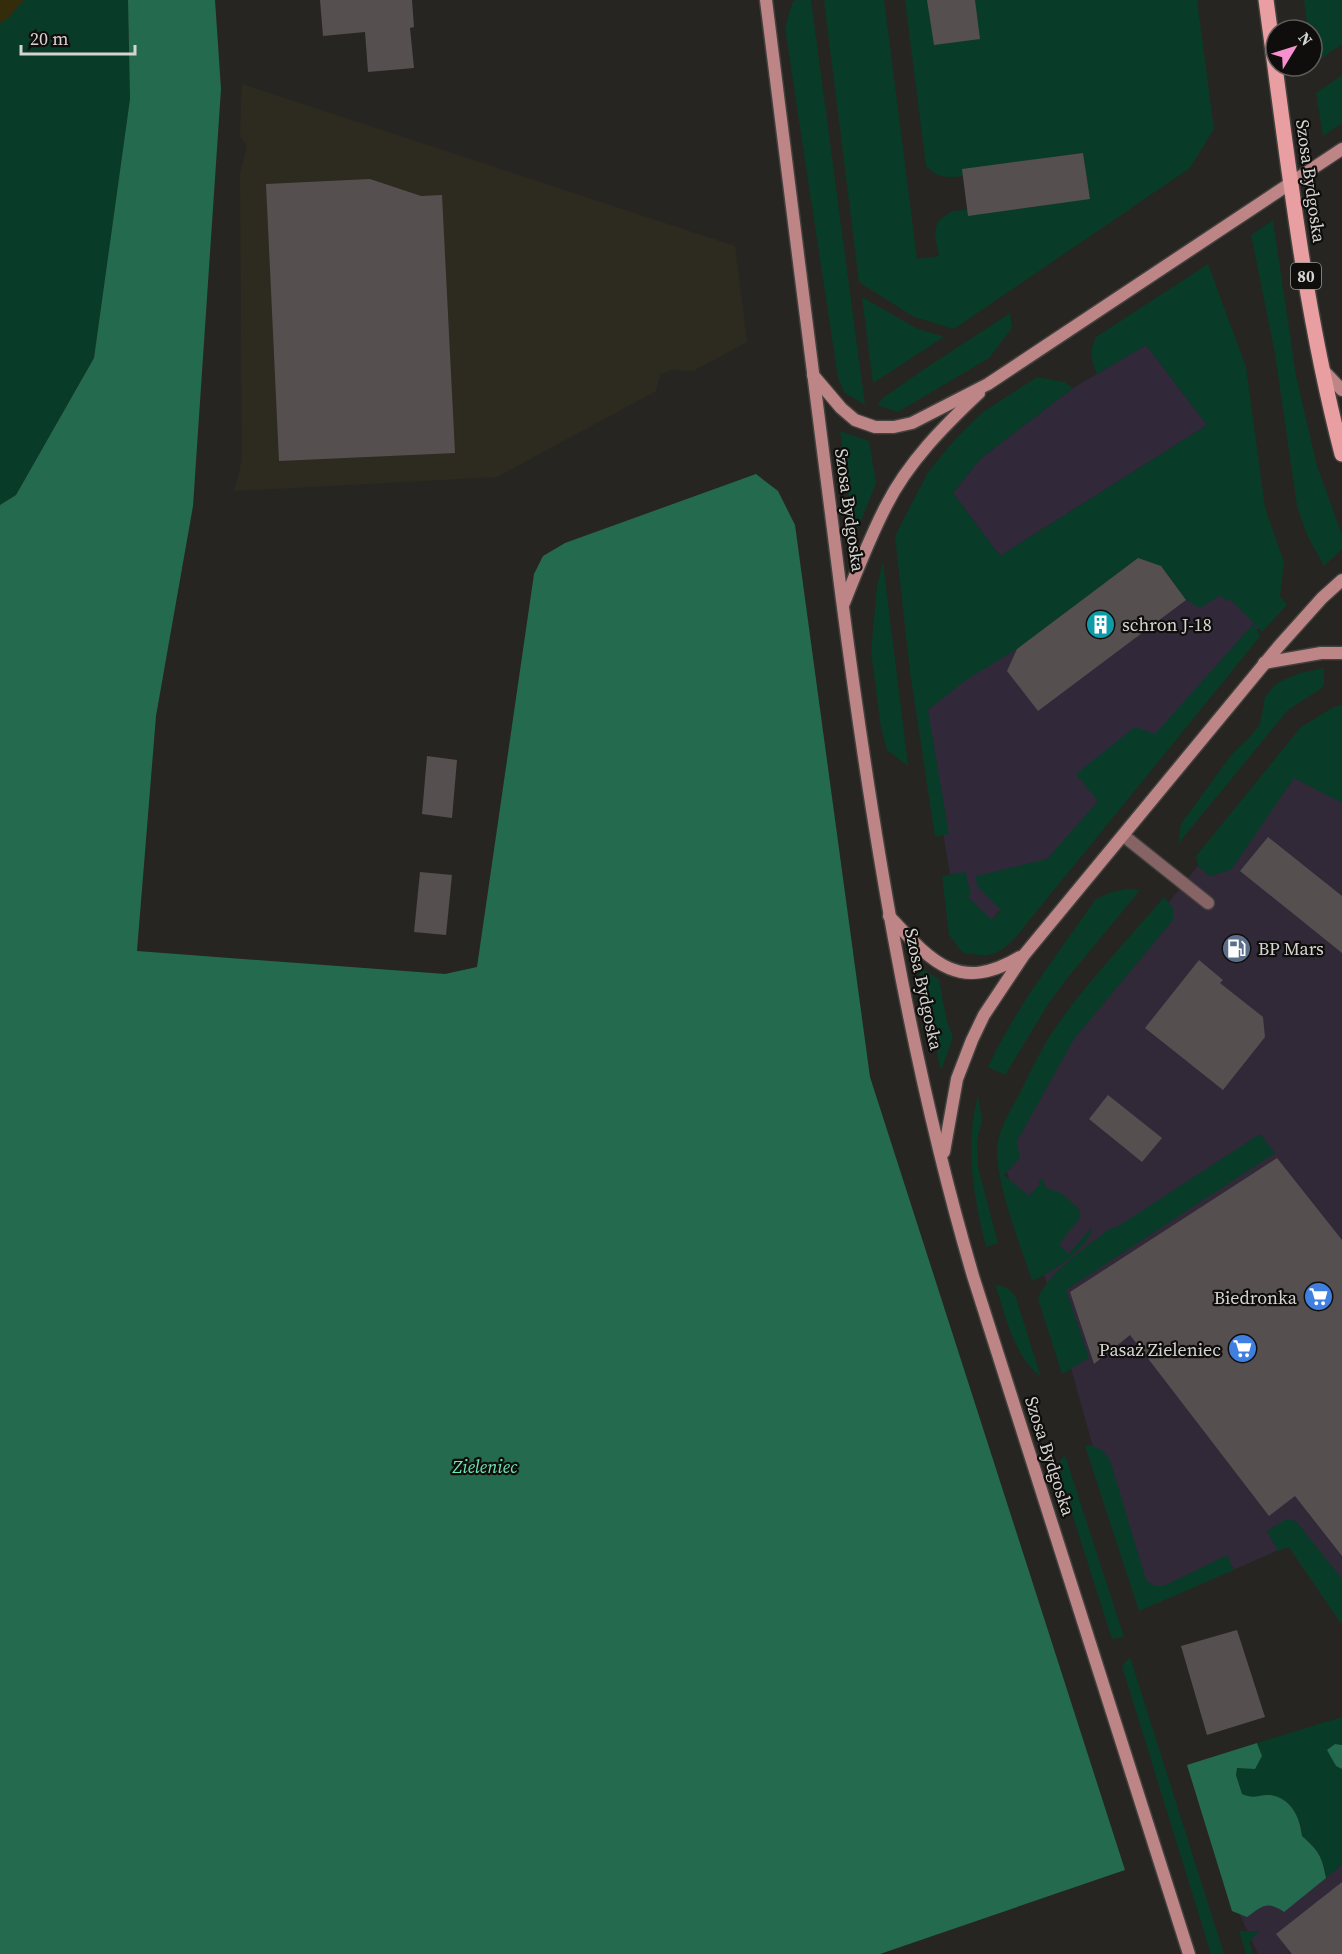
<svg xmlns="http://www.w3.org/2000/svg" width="1342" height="1954" font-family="'Source Serif 4',serif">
<rect width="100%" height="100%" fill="#272521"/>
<g fill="#312938">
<path d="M 1285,756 L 1342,760 L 1342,1625 L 1288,1546 L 1139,1611 L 1048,1286 L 1004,1164 L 1067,1031 Z"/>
<path d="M 1342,1830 L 1342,1954 L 1258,1954 L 1239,1913 Z"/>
</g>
<g fill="#312939">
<path d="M 1146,345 L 1207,425 L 1000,556 L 953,493 L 980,459 L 1073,388 Z"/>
<path d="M 1156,468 L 1268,617 L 963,951 L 909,631 Z"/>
</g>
<path fill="#2d2b20" d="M 242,84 L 735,246 L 747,342 L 693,371 L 671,370 L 660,375 L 656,391 L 497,477 L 234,491 L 242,460 L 240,173 L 247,146 L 240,136 Z"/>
<g fill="#093b29">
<path d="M 0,0 L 128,0 L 130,99 L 94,358 L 16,495 L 0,505 Z"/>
<path d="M 795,0 L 811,0 L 865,405 L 845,393 L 838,378 L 785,28 L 792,4 Z"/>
<path d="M 824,0 L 884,0 L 917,259 L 939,256 C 935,233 929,223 953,211 L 1090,199 L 1083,153 L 963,169 L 963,176 C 946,178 938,178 926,166 L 905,0 L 1197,0 L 1214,129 L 1190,168 L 954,329 L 914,317 L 859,282 Z"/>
<path d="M 1304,0 L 1342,0 L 1342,44 L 1312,65 L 1312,30 L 1308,30 Z"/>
<path d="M 1342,75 L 1342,123 L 1323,136 L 1316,93 Z"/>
<path d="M 1273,220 L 1296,376 L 1317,466 L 1342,535 L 1342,549 L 1324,566 L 1307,535 L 1297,506 L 1275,354 L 1251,235 Z"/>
<path d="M 1208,264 L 1246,367 L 1265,508 L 1284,562 L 1280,596 L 1287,605 L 1262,632 L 1229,598 L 1227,602 L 1221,595 L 1200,608 L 1186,600 L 1161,566 L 1138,558 L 1017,649 L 966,680 L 928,710 L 949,834 L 935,837 L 910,672 L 895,536 L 928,472 L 957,437 L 983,412 L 1037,377 L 1064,382 L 1073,388 L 980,459 L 953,493 L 1000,556 L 1207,425 L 1146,345 L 1097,374 C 1091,360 1089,351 1096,337 Z"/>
<path d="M 862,297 L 916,328 L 944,337 L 873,383 Z"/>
<path d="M 1010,313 L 1012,328 L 989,358 L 898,412 L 877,405 L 884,397 L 926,368 Z"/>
<path d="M 840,431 L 869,441 L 876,483 L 858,528 L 853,529 Z"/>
<path d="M 883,562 L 908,766 L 887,750 L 881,728 L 871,651 L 877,586 Z"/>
<path d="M 1253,624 L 1260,635 L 1258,639 L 1015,938 C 996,957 988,957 963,953 L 949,935 L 942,876 L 965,872 L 971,893 L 968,897 L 992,920 L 1001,910 L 977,886 L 976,876 L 1047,859 L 1098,801 L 1076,774 L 1135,727 L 1155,734 Z"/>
<path d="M 1324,668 L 1324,683 L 1322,688 L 1288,710 L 1178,844 L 1181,824 L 1232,754 L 1248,739 L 1260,724 L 1265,697 L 1273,687 L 1279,682 L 1300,673 Z"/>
<path d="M 1342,705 L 1342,803 L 1294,778 L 1231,870 L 1210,876 L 1198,866 L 1196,856 L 1301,727 L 1334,707 Z"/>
<path d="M 1126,889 L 1140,890 L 1065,981 L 1047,1006 L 1005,1075 L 988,1067 C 1016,1007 1057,955 1095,900 L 1109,893 Z"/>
<path d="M 1164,897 L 1173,908 L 1173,920 L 1074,1039 L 1017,1141 L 1020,1158 L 1004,1175 L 1029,1196 L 1040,1184 L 1038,1181 L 1040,1179 L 1043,1180 L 1046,1188 L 1061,1193 L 1080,1210 L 1080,1218 L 1059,1244 L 1069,1254 L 1092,1227 C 1090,1248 1050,1274 1032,1281 C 1020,1244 999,1193 997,1154 C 996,1133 1009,1113 1019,1095 C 1029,1075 1039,1053 1051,1034 C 1084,985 1126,942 1164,897 Z"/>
<path d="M 919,967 L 939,979 L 947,1022 L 953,1037 L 941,1071 Z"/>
<path d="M 978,1096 L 982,1120 L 977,1141 L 978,1167 L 998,1243 L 986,1247 C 974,1197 964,1147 978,1096 Z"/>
<path d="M 1260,1134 L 1275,1153 L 1066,1290 L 1089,1358 L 1062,1374 L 1038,1299 C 1046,1274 1088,1246 1109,1229 L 1117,1227 Z"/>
<path d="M 995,1284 L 1007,1288 L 1015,1295 L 1041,1377 C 1013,1355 1006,1317 995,1284 Z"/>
<path d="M 1090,1445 C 1100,1448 1105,1451 1110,1460 L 1146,1580 L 1155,1586 L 1164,1586 L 1227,1555 L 1234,1570 L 1139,1611 L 1085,1446 Z"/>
<path d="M 1065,1455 L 1124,1637 L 1112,1639 L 1058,1470 L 1060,1461 Z"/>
<path d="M 1286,1519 L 1296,1521 L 1342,1579 L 1342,1625 L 1289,1547 L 1278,1551 L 1267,1531 Z"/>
<path d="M 1130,1657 L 1224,1954 L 1211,1954 L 1122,1666 Z"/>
<path d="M 1342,1717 L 1342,1745 L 1335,1744 L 1336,1766 L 1342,1769 L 1342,1865 L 1326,1878 C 1322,1856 1318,1850 1302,1836 L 1300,1822 L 1270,1795 L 1252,1798 L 1242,1794 L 1236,1775 L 1237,1768 L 1262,1756 L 1257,1743 Z"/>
<path d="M 1239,1931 L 1260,1931 L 1249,1942 L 1253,1954 L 1246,1954 Z"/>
</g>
<g fill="#246a4f">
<path d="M 128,0 L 215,0 L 221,89 L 193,506 L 156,716 L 137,951 L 445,974 L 477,967 L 534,574 L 543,556 L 565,543 L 756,474 L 778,491 L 795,525 L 870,1077 L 1125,1870 L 880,1954 L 0,1954 L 0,505 L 16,495 L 94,358 L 130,99 Z"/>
<path d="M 1257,1743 L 1262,1756 L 1255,1769 L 1237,1768 L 1236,1775 L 1242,1794 C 1255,1800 1258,1794 1270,1795 C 1291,1798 1300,1817 1302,1836 C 1318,1850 1322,1856 1326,1878 L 1284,1912 C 1267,1900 1262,1906 1247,1917 L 1232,1911 L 1187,1765 Z"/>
<path d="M 1335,1744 L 1342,1745 L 1342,1769 L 1336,1766 L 1327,1750 Z"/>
</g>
<path fill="#352c0b" d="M 0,0 L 24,0 L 8,18 L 0,23 Z"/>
<g fill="#564f4f">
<path d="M 320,0 L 412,0 L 414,27 L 410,28 L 414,68 L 368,72 L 365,32 L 323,36 Z"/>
<path d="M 927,0 L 975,0 L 980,39 L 934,45 Z"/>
<path d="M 1083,153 L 1090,199 L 968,216 L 962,169 Z"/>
<path d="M 370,179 L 421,196 L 442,195 L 455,453 L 279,461 L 266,184 Z"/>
<path d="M 1138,558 L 1161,566 L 1186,600 L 1038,711 L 1007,671 L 1017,649 Z"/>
<path d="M 427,756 L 457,760 L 452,818 L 422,814 Z"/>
<path d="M 1268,837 L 1342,896 L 1342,953 L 1240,871 Z"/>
<path d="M 420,872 L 452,875 L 446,935 L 414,932 Z"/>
<path d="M 1199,960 L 1223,980 L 1220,983 L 1263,1017 L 1265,1037 L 1223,1090 L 1145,1028 Z"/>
<path d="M 1108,1095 L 1162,1138 L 1142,1162 L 1089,1119 Z"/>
<path d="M 1277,1158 L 1342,1240 L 1342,1556 L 1295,1496 L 1269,1516 L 1130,1335 L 1094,1364 L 1070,1292 Z"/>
<path d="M 1237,1630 L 1265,1717 L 1207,1735 L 1181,1646 Z"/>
<path d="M 1342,1882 L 1342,1954 L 1292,1954 L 1276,1934 Z"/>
</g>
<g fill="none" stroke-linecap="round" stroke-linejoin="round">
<defs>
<path id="lane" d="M 1124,836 L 1208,903"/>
<g id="secondary">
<path d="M 766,0 C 792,200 815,400 842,600 C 872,828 908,1055 973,1276 L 1189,1954"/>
<path d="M 1321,368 L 1342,390"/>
<path d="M 813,375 L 841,408 L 855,420 L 875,427 L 894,427 L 912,423 L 988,384 L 1342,149"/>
<path d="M 844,603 C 857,570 870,537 886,506 C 908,462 944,426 979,393"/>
<path d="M 1264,663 L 1321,653 L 1342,653"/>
<path d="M 889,916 C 931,961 958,994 1020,957"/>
<path d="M 944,1152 L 957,1079 L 972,1040 L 984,1015 L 1024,955 L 1279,646 L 1322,598 L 1342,580"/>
</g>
<path id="primary" d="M 1266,0 C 1287,152 1303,305 1342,454"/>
</defs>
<use href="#lane" stroke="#43413d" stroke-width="15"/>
<use href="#secondary" stroke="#43413d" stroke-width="15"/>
<use href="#primary" stroke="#43413d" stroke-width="18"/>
<use href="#lane" stroke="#866364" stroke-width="12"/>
<use href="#secondary" stroke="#be8587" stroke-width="12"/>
<use href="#primary" stroke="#e99fa2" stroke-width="15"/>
</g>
<defs>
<symbol id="building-disc" viewBox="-11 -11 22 22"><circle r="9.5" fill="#0f9aa8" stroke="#0f0e0c"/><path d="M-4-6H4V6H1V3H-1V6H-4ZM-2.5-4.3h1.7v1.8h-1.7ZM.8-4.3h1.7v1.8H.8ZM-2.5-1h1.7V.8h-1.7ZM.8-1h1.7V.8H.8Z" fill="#fff"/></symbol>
<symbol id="fuel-disc" viewBox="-11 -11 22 22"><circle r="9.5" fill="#5c6f8a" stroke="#0f0e0c"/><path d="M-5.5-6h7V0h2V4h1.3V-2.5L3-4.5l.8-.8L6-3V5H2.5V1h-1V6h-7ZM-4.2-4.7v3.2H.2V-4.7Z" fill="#fff"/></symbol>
<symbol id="supermarket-disc" viewBox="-11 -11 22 22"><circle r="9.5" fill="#3f7fe0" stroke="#0f0e0c"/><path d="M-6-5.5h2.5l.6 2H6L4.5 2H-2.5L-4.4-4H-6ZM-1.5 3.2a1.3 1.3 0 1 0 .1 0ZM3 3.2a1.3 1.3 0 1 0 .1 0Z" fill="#fff"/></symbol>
</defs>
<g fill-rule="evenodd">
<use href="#building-disc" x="1084" y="608" width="33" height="33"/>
<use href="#fuel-disc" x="1220" y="932" width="33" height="33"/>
<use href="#supermarket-disc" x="1302" y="1280" width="33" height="33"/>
<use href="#supermarket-disc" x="1226" y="1332" width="33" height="33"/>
</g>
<g text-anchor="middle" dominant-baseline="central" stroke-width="4.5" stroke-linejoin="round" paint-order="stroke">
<rect fill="#0f0e0c" stroke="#9a9996" stroke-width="1.5" x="1291" y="263" width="30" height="26" rx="4.5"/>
<g font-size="16" font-weight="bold" fill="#d5d4d1">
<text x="1306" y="276">80</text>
</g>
<g font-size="18" fill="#d5d4d1" stroke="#0f0e0c">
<text transform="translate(1311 181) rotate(82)">Szosa Bydgoska</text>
<text transform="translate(850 510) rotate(82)">Szosa Bydgoska</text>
<text transform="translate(924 989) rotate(78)">Szosa Bydgoska</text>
<text transform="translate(1050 1456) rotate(72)">Szosa Bydgoska</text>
</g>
<g font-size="18" fill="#d5d4d1" stroke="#0f0e0c" text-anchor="start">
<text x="1122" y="624">schron J-18</text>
<text x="1258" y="948">BP Mars</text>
<text x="1297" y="1297" text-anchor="end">Biedronka</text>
<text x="1221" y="1349" text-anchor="end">Pasaż Zieleniec</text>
</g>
<g font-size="18" font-style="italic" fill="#6de8b5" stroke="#0f0e0c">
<text x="485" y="1466">Zieleniec</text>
</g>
</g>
<g transform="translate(1294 48) rotate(52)"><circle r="28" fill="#0f0e0c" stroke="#5e5d5b" stroke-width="1.5"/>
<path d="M0-4.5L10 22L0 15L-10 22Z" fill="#f790ce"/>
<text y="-9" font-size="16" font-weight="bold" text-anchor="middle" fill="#d5d4d1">N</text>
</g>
<path d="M21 45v9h114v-9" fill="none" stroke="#d5d4d1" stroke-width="3"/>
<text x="30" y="45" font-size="18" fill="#d5d4d1" stroke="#0f0e0c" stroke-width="4.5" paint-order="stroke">20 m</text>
</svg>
